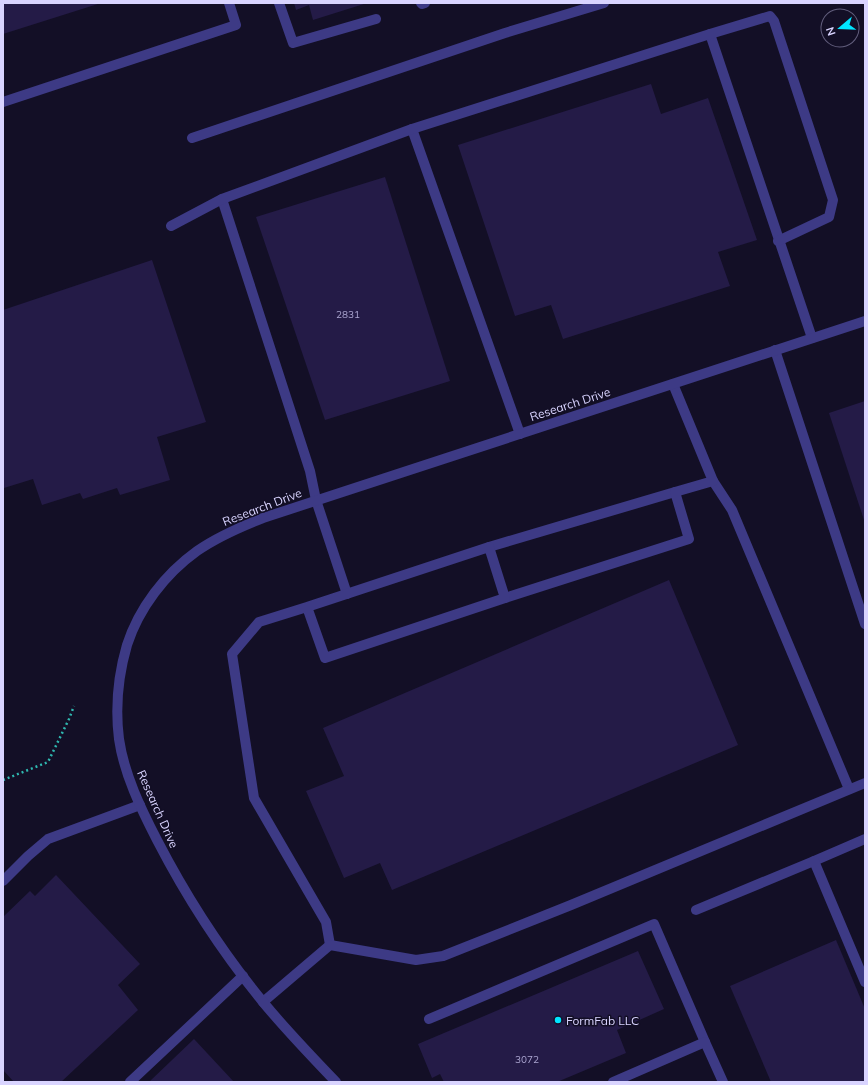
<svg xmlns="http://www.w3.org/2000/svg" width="868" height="1085" font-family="Mulish,sans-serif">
<rect width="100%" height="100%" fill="#130f26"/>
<g fill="#241b47">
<path d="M 3,3 L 101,3 L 3,34 Z"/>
<path d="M 294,3 L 367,3 L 313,20 L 309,5 L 296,10 Z"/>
<path d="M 651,84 L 661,114 L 708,98 L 757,240 L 718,252 L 730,286 L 563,339 L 551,305 L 515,316 L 458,145 Z"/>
<path d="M 385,177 L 450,381 L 325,420 L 256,217 Z"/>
<path d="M 152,260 L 206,422 L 157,437 L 170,480 L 120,495 L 117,488 L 83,499 L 80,493 L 42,505 L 33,479 L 4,488 L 3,310 Z"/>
<path d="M 865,401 L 865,523 L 829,413 Z"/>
<path d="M 669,580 L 738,745 L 392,890 L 380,863 L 344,878 L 306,791 L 344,776 L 323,728 Z"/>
<path d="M 56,875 L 140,964 L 118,985 L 138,1010 L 61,1082 L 14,1082 L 3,1070 L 3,917 L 30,891 L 35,896 Z"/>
<path d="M 836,940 L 865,1009 L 865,1082 L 771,1082 L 730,986 Z"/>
<path d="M 638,951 L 664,1009 L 617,1030 L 626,1053 L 557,1082 L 444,1082 L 440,1074 L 432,1078 L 418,1044 Z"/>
<path d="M 194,1039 L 234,1082 L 149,1082 Z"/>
</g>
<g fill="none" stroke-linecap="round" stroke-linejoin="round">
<path stroke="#2fb8b0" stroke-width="2.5" stroke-dasharray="2 3" stroke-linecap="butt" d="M 3,780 L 48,762 L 69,719 L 74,706"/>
<g stroke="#3d3a85" stroke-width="10">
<path d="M 279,3 L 293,43 L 376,19"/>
<path d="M 421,3 L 422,4 L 425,3"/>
<path d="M 710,34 L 812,338"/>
<path d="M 3,102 L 236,25 L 229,3"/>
<path d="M 412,129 L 520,434"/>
<path d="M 192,138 L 505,33 L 604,3"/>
<path d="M 222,199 L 310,471 L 316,500 L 347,594"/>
<path d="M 171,226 L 222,199 L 412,129 L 710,34 L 770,16 L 774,21 L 833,200 L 829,217 L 778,241"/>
<path d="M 775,350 L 865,624"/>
<path d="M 713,481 L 732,510 L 849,789"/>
<path d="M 489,547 L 675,492"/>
<path d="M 505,598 L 689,539 L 675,492 L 713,481 L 673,384"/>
<path d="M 307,607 L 489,547 L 505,598 L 325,658 L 307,607 L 259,622 L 232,654 L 254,798 L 326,922 L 330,945"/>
<path d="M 814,861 L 865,839"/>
<path d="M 3,881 L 28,856 L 48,839 L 140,805"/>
<path d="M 696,910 L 814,861 L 865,982"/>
<path d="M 263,1002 L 330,945 L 416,960 L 443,956 L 571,905 L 865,783"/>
<path d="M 429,1019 L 654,924 L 705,1042"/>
<path d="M 130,1082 L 243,976"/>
<path d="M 336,1082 C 311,1056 286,1030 263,1002 C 222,952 187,898 157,840 C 141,809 124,774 119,739 C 115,707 118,676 127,645 C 139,608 165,574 197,551 C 217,537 240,527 263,518 L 865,321"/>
<path d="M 613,1082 L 705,1042 L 723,1082"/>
</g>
</g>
<circle fill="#00e5ff" stroke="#130f26" stroke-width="1.5" cx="558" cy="1020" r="4"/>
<g text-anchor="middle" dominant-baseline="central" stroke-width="3" stroke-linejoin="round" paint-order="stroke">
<g font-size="10" fill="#aca6d1">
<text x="348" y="314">2831</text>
<text x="527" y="1059">3072</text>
</g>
<g font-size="12" fill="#d9d4ff" stroke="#130f26">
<text transform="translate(570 404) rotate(-18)">Research Drive</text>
<text transform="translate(262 507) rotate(-21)">Research Drive</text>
<text transform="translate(158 809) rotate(66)">Research Drive</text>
</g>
<g font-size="12" fill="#d9d4ff" stroke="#130f26" text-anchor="start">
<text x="566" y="1020">FormFab LLC</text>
</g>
</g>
<rect width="868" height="1085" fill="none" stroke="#d9d4ff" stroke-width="8"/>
<g transform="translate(840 28) rotate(251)"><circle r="19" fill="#130f26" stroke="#625e7d"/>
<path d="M0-3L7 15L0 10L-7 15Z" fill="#00e5ff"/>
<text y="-6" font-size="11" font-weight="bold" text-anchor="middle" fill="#d9d4ff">N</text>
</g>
</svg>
